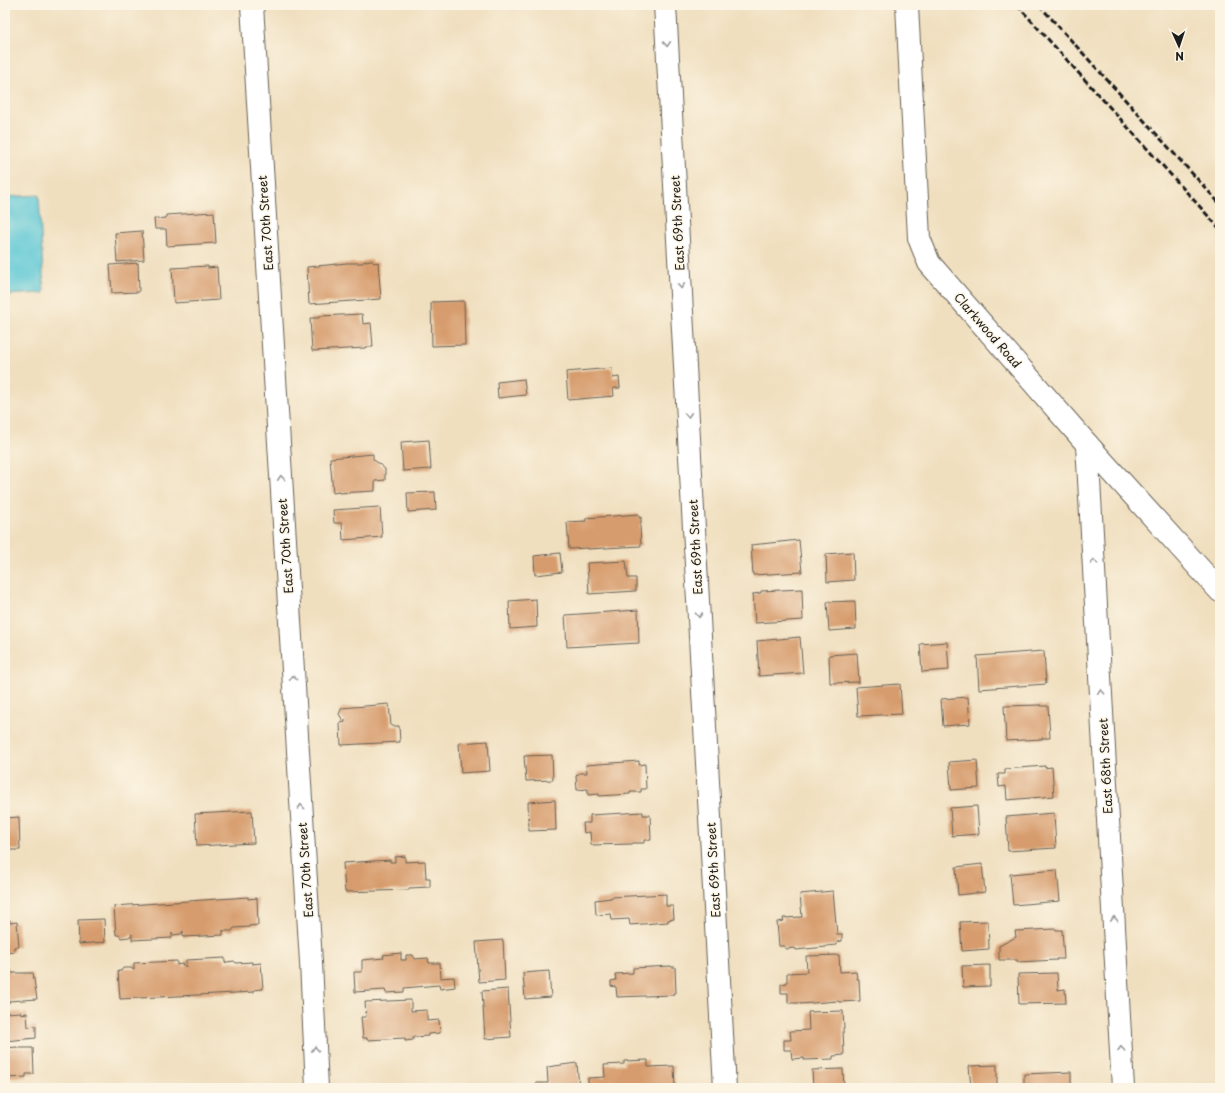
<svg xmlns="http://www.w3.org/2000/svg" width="1225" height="1093" font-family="'Playpen Sans',sans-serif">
<rect width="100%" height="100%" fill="#fcf5e5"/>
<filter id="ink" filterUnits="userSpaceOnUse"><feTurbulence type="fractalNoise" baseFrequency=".025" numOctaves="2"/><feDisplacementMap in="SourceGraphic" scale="8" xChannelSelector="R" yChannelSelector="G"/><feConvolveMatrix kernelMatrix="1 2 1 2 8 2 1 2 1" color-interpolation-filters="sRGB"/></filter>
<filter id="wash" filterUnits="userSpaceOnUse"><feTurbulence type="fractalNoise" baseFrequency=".012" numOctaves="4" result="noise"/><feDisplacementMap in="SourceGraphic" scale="16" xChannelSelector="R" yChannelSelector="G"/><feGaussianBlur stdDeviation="0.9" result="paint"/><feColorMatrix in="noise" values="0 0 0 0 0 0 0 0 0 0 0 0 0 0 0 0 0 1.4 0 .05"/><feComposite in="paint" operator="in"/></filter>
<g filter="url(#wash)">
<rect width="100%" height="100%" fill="#f0dfbf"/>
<path fill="#5cc7d6" stroke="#3c7279" d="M 39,195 L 44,293 L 5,295 L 5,197 Z"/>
<g id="blocks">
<g fill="#d79c6d">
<path d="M 214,212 L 216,243 L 167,246 L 166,229 L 155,229 L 154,219 L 166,218 L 166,215 Z"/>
<path d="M 142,231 L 144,260 L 117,262 L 115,233 Z"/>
<path d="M 371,260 L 374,263 L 378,262 L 381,299 L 309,304 L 307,267 L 347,263 L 362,263 L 365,261 Z"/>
<path d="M 138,263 L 139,292 L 112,293 L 110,265 Z"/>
<path d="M 208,266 L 208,268 L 217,267 L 219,300 L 174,303 L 172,268 Z"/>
<path d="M 464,301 L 465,345 L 432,346 L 431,302 Z"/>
<path d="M 362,314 L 363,324 L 371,323 L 373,347 L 365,347 L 365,348 L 312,351 L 310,318 L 319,318 L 319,316 Z"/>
<path d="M 612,368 L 613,378 L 619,377 L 620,388 L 613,388 L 614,396 L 568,400 L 566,372 Z"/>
<path d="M 524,379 L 526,395 L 498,398 L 497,382 Z"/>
<path d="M 429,440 L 431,469 L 403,471 L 401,442 Z"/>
<path d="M 373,454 L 373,459 L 385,469 L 385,480 L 375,481 L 375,491 L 339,493 L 339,492 L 333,493 L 330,458 Z"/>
<path d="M 435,492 L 436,510 L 408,512 L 407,493 Z"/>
<path d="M 380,507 L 382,537 L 343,540 L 342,523 L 334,523 L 333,510 Z"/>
<path d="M 639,514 L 639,518 L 641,517 L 641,524 L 640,524 L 641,546 L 588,549 L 588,548 L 569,549 L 567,522 L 586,521 L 586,518 Z"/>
<path d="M 799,540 L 802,572 L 753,575 L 751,545 Z"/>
<path d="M 853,552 L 854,580 L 827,582 L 826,554 Z"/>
<path d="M 560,553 L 562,572 L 535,575 L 534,556 Z"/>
<path d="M 626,561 L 628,578 L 636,578 L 636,591 L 589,594 L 587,563 Z"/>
<path d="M 802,589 L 803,620 L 755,623 L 753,594 L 761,593 L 761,591 Z"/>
<path d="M 536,599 L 537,627 L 510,629 L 509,601 Z"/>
<path d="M 855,601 L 856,629 L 829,631 L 827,602 Z"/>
<path d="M 638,610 L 639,643 L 567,647 L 565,615 Z"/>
<path d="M 800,637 L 803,673 L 759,676 L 757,641 Z"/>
<path d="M 947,642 L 949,670 L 922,672 L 920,644 Z"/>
<path d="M 1044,651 L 1046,684 L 979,689 L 977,656 Z"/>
<path d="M 857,653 L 859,682 L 830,683 L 829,655 Z"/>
<path d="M 900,684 L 902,714 L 858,716 L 856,687 Z"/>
<path d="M 968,697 L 970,724 L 943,726 L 941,699 Z"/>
<path d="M 389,704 L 391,726 L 399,726 L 400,742 L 341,745 L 340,723 L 345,722 L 345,720 L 342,719 L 339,714 L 342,708 Z"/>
<path d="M 1041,705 L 1041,706 L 1048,706 L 1050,738 L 1042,738 L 1042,739 L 1006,741 L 1004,706 Z"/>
<path d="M 488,741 L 490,771 L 461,773 L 459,743 Z"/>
<path d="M 552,755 L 553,780 L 526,781 L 524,756 Z"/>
<path d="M 977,760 L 979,788 L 951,790 L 949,762 Z"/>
<path d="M 639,761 L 639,765 L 645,764 L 646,789 L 641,789 L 641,792 L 630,792 L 630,794 L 599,796 L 599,794 L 588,795 L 588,789 L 577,790 L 576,776 L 579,773 L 587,773 L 586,765 Z"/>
<path d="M 1045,766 L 1045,768 L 1052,767 L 1054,796 L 1007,800 L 1006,786 L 999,787 L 998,774 L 1005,774 L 1005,769 Z"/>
<path d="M 555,800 L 556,830 L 529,831 L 528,802 Z"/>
<path d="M 977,806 L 979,834 L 952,836 L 950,808 Z"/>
<path d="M 252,811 L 254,843 L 197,846 L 195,814 Z"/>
<path d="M 643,812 L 643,815 L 650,815 L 651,840 L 644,840 L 644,843 L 633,843 L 632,844 L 591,845 L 590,832 L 584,833 L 583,823 L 590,823 L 590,815 Z"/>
<path d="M 1054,813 L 1056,848 L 1008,851 L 1006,817 Z"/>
<path d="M 19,817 L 20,850 L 6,850 L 7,852 L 5,852 L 5,818 Z"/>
<path d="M 405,856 L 405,862 L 425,861 L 426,878 L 430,878 L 430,887 L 409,888 L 409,890 L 345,892 L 343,863 L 390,860 L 390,862 L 395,862 L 395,857 Z"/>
<path d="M 982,864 L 985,892 L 958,895 L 956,867 Z"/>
<path d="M 1057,870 L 1060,901 L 1013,905 L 1010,874 Z"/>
<path d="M 833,891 L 837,934 L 842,934 L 842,941 L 837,942 L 837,945 L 826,946 L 826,947 L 796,950 L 795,948 L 785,949 L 785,946 L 779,946 L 777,922 L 784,921 L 783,918 L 802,917 L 800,894 Z"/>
<path d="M 666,894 L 666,906 L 673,906 L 674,919 L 668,920 L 668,922 L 630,925 L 629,919 L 612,920 L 611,914 L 596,915 L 595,900 L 611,898 L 611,897 Z"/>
<path d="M 248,897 L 248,899 L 257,898 L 258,925 L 249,926 L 249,927 L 234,928 L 232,931 L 224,931 L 223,930 L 223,935 L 183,937 L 183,931 L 181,934 L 173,935 L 172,933 L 172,938 L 132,940 L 132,934 L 129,937 L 121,938 L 119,935 L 116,935 L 114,906 Z"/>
<path d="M 104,919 L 105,942 L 79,944 L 78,920 Z"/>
<path d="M 10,920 L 10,923 L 17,922 L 19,947 L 14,947 L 14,952 L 5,953 L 5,921 Z"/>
<path d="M 988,921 L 989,949 L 962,951 L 960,922 Z"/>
<path d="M 1056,929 L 1056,930 L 1062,930 L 1064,959 L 1056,959 L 1057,960 L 1017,962 L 1017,960 L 999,960 L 999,946 L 1016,937 L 1015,931 Z"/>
<path d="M 503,940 L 505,980 L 479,982 L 476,942 Z"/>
<path d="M 401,953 L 401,960 L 406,960 L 406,955 L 413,955 L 414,959 L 428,958 L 429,963 L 440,963 L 441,978 L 454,977 L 455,987 L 440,989 L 439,985 L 404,988 L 404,992 L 386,993 L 385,990 L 355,992 L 354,972 L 362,972 L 362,960 L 384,958 L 383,955 Z"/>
<path d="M 839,955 L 840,972 L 856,971 L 857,979 L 859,979 L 860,1001 L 839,1002 L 838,1001 L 800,1004 L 800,1003 L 788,1003 L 788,993 L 781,993 L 781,984 L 787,983 L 787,973 L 807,972 L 806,956 Z"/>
<path d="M 225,958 L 225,963 L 227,962 L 234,961 L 236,963 L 252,962 L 252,964 L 261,963 L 263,989 L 254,990 L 254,992 L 120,999 L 118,971 L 121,971 L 123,968 L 131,968 L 134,970 L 134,963 L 177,961 L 177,965 L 182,964 L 186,967 L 186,960 Z"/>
<path d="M 990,965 L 990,986 L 963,987 L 962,966 Z"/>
<path d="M 671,966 L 671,967 L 675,967 L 676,993 L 673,993 L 673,995 L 617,997 L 616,987 L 611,986 L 611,981 L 616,980 L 615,974 L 633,973 L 633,968 Z"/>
<path d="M 11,969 L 11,973 L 33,973 L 37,999 L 9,1001 L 9,1003 L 5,1003 L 5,970 Z"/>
<path d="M 549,971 L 551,997 L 525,999 L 523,973 Z"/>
<path d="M 1057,973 L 1058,990 L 1065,989 L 1066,1003 L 1019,1004 L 1018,974 Z"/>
<path d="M 508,989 L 511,1037 L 485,1039 L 482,991 Z"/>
<path d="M 411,1000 L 411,1011 L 427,1010 L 427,1021 L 439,1020 L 440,1033 L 428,1034 L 428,1036 L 413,1037 L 413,1040 L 405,1041 L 405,1038 L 367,1040 L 367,1038 L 363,1038 L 361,1017 L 366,1017 L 365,1002 Z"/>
<path d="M 843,1011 L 844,1028 L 843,1028 L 844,1055 L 833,1056 L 833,1059 L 804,1060 L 804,1058 L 792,1059 L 791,1050 L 784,1050 L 784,1040 L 791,1040 L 790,1031 L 809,1030 L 808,1012 Z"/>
<path d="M 21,1012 L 21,1014 L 27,1013 L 28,1027 L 36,1026 L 36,1038 L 5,1041 L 5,1013 Z"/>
<path d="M 17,1047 L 17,1048 L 33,1048 L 34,1074 L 26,1074 L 26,1077 L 5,1078 L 5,1048 Z"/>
<path d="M 648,1060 L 648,1067 L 674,1066 L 675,1088 L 588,1088 L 588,1078 L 605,1077 L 604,1065 L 624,1064 L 624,1061 Z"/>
<path d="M 577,1063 L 579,1088 L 536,1088 L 536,1083 L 548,1083 L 547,1067 Z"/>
<path d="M 997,1065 L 997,1088 L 971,1088 L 969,1066 Z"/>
<path d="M 843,1069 L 844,1088 L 813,1088 L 812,1070 Z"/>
<path d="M 1071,1072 L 1071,1088 L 1024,1088 L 1024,1074 Z"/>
</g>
</g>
</g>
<g filter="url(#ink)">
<use href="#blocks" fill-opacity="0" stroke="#666055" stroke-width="1"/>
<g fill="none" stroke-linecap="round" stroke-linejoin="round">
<defs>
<g id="minor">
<path d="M 252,5 L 311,962 L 317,1088"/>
<path d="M 665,5 L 725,1088"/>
<path d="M 907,5 L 919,238 L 929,263 L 1087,444 L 1220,591"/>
<path d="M 1087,444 L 1123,1088"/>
</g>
</defs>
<use href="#minor" stroke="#666055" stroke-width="24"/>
<use href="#minor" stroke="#fff" stroke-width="22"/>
<g stroke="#1c1c1c" stroke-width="3" stroke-dasharray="6 3" stroke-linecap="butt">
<path d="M 1017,5 L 1220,229"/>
<path d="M 1039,5 L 1220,204"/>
</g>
</g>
<defs><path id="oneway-chevron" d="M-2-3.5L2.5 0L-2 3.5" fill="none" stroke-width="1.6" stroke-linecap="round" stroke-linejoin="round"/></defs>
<g stroke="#999">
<use href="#oneway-chevron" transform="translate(667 44) rotate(87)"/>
<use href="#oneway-chevron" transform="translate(681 286) rotate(87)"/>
<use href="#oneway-chevron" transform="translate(688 415) rotate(87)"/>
<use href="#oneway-chevron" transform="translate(281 478) rotate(-94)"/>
<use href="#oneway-chevron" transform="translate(1094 562) rotate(-93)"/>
<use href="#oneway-chevron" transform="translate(699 615) rotate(87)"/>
<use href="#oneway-chevron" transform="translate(293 678) rotate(-94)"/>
<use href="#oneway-chevron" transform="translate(1101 692) rotate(-93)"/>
<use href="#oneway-chevron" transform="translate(301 807) rotate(-94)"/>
<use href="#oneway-chevron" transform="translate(1114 919) rotate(-93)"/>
<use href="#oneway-chevron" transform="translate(315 1049) rotate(-93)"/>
<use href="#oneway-chevron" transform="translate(1121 1049) rotate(-93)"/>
</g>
</g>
<g text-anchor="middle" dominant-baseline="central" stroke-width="3" stroke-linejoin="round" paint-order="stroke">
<g font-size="12" fill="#1c1c1c" stroke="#fcf5e5">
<text transform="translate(265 223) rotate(-94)">East 70th Street</text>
<text transform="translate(677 223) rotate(-93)">East 69th Street</text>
<text transform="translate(988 330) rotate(49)">Clarkwood Road</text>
<text transform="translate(285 546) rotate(-94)">East 70th Street</text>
<text transform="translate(695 547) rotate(-93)">East 69th Street</text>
<text transform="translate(1105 766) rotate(-93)">East 68th Street</text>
<text transform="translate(305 870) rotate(-94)">East 70th Street</text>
<text transform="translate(713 870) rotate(-93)">East 69th Street</text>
</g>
</g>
<rect width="1225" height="1093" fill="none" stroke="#fcf5e5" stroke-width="20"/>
<g transform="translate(1179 46) rotate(177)" stroke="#fcf5e5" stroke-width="3" paint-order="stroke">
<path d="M0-3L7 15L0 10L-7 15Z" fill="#1c1c1c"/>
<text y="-6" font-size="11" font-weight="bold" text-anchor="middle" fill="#1c1c1c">N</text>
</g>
</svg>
